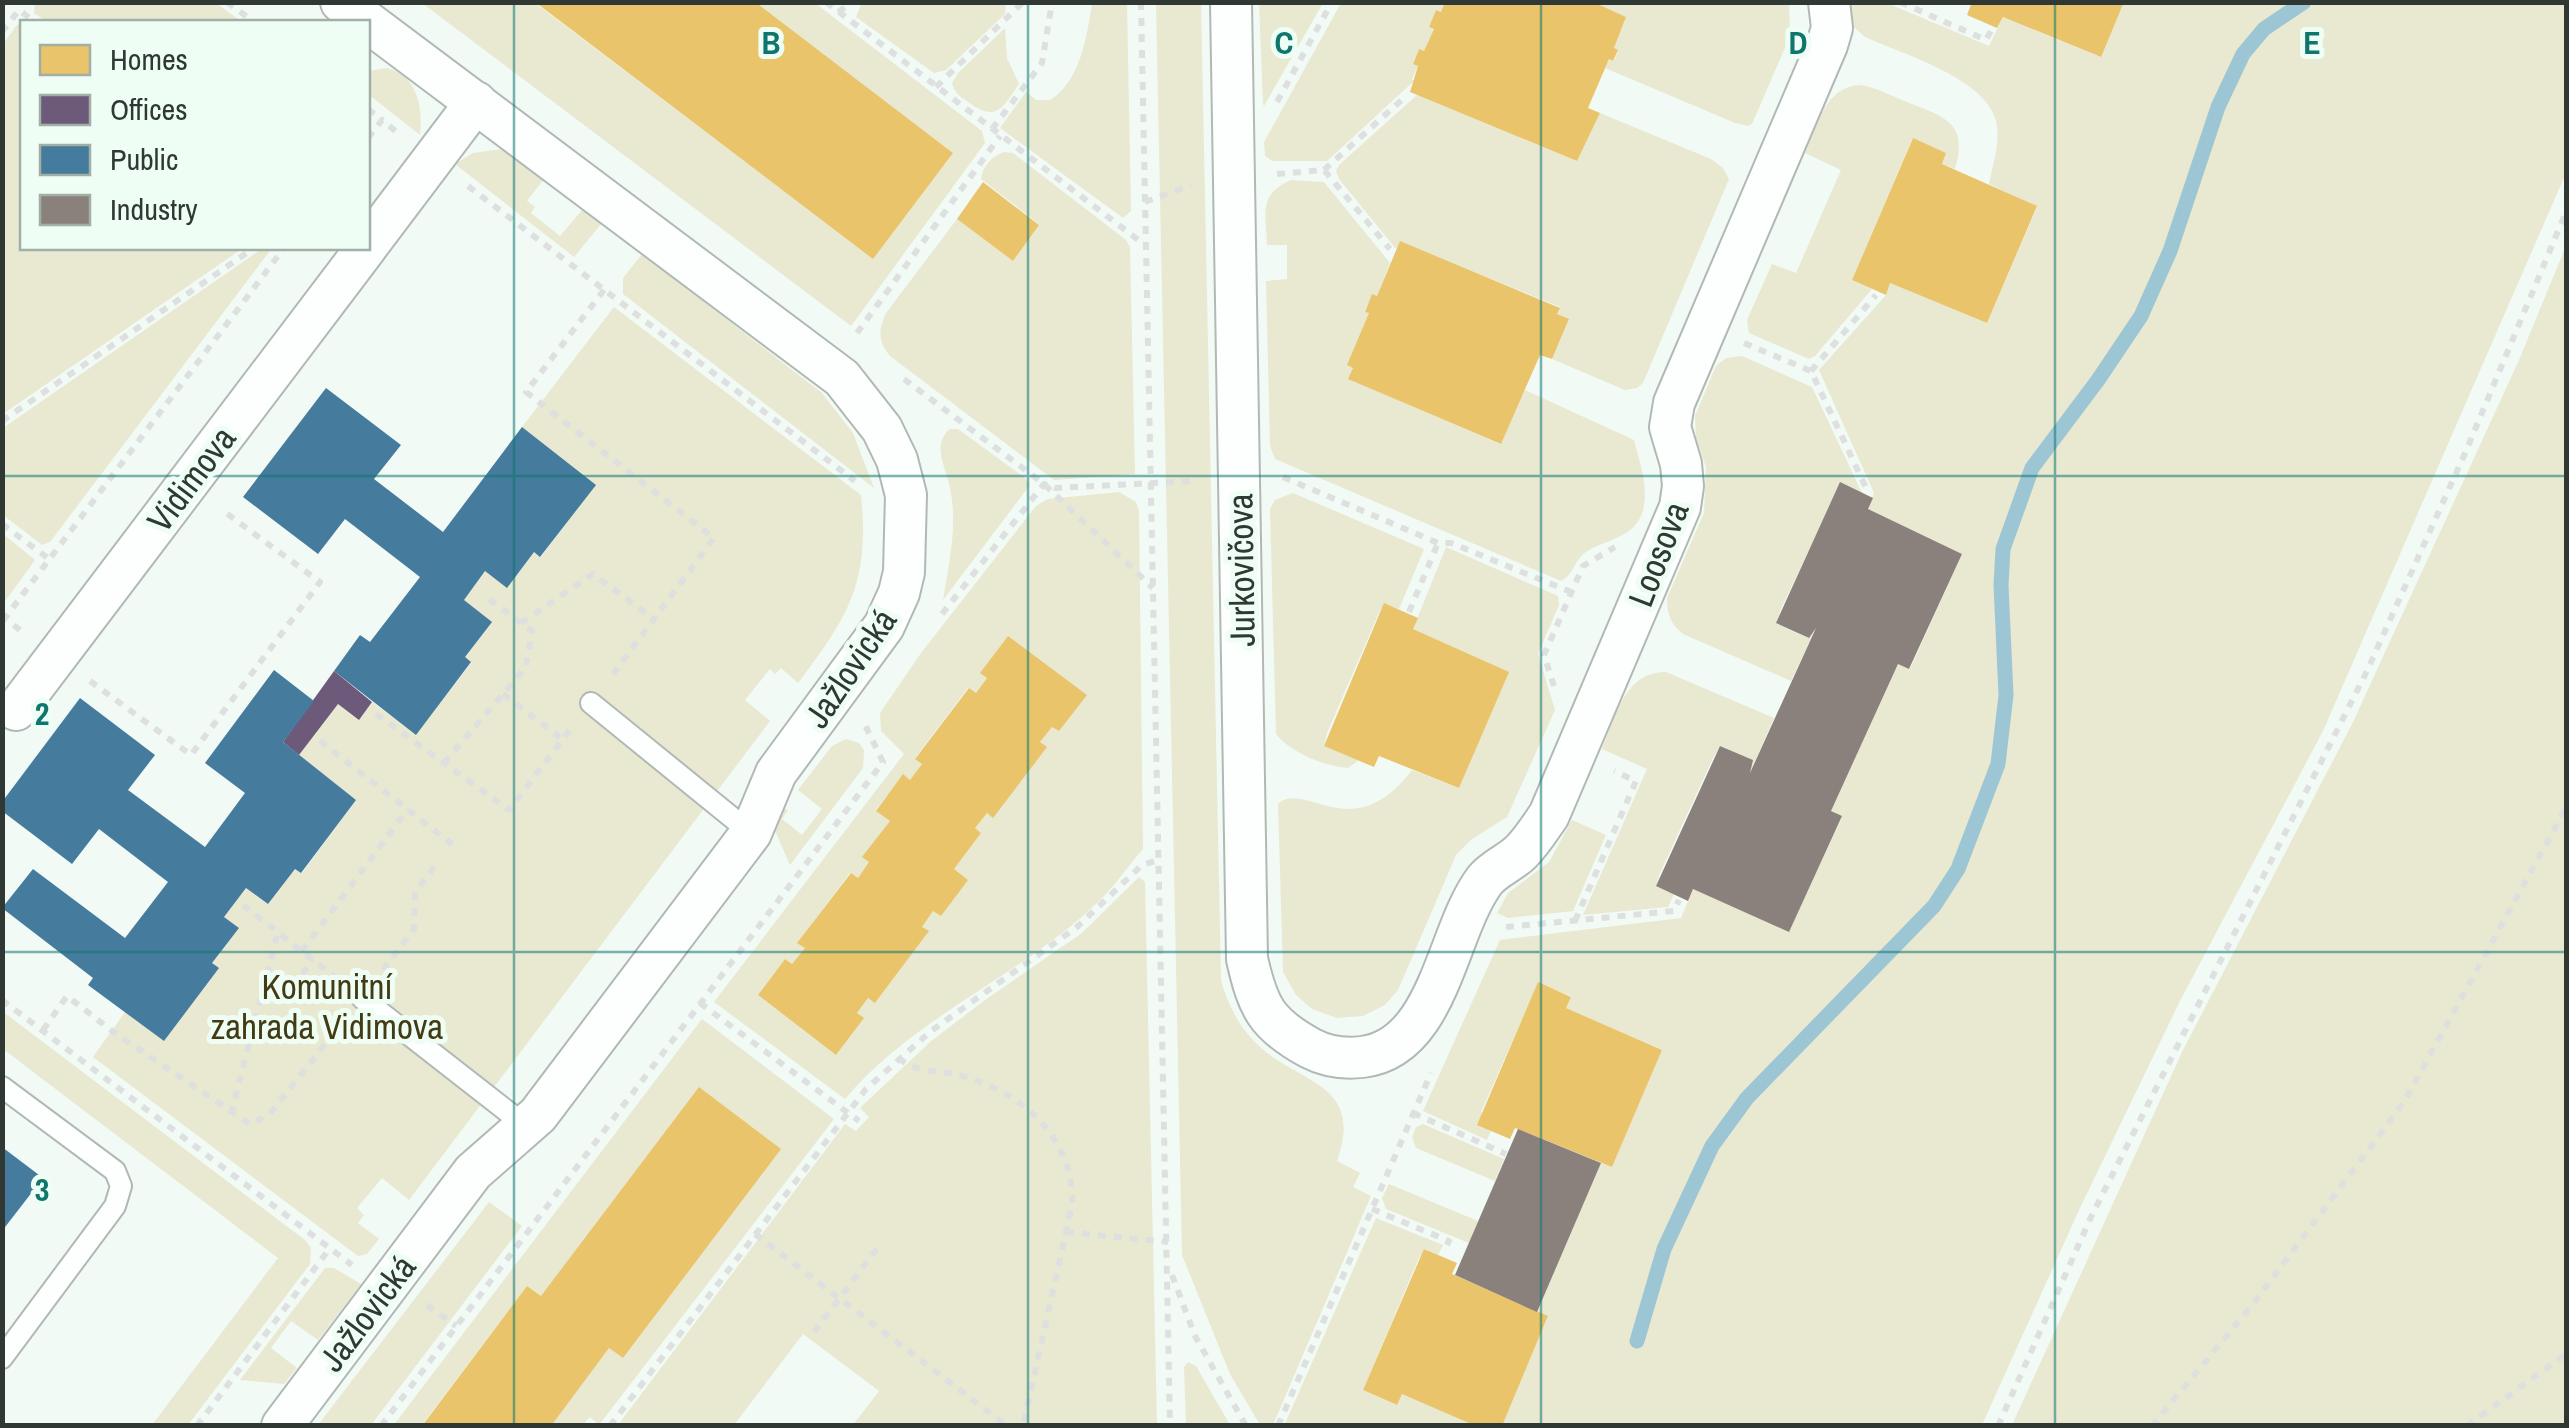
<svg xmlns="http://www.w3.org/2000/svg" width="2569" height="1428" font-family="'Archivo Narrow',sans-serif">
<rect width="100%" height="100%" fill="#f2faf6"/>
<g fill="#e9e8d1" fill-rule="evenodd">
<path d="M 862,2 L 1006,2 L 1006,3 L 1005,14 L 946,70 L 934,73 L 856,17 Z"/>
<path d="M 35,3 L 216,3 L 242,22 L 47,22 L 34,13 Z"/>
<path d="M 422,3 L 535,3 L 873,258 L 953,153 L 755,3 L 815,3 L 982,131 L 985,143 L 851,326 Z"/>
<path d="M 1092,3 L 1127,3 L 1131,211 L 1123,218 L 1000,128 L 1026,92 L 1036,100 L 1050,100 C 1081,81 1087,35 1092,3 Z"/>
<path d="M 1156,3 L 1201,3 L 1221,981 C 1229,1007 1240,1029 1260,1047 C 1303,1085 1364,1084 1337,1161 L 1360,1173 L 1353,1187 L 1371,1196 L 1273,1425 L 1260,1425 L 1230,1374 L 1182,1255 Z"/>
<path d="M 1259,3 L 1323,3 L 1264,106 L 1263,104 Z"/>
<path d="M 1341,3 L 1445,3 L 1441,12 L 1436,10 L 1429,27 L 1434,29 L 1424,51 L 1419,49 L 1413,63 L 1418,66 L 1412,79 L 1414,81 L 1327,161 L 1272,161 L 1265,156 L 1264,142 Z"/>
<path d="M 1593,3 L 1789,3 L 1790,36 L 1752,124 L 1748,126 L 1735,123 L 1605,68 L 1609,59 L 1614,61 L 1618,51 L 1614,48 L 1626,17 Z"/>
<path d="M 1849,3 L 1887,3 L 1989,46 L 2003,17 L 2100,57 L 2124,3 L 2566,3 L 2566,173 L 2323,731 L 2179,1003 L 2079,1210 L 1982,1425 L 1502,1425 L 1548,1317 L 1537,1312 L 1601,1163 L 1612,1167 L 1662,1050 L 1566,1008 L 1571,996 L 1538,983 L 1481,1112 L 1491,1131 L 1487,1140 L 1423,1111 L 1500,940 L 1681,918 L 1693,889 L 1789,931 L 1842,817 L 1831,811 L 1898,664 L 1910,669 L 1962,554 L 1868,509 L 1874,493 L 1819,370 L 1886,295 L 1890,283 L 1987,323 L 2037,207 L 1989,184 C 1993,164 2001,141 1996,121 C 1986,78 1902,54 1865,37 L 1854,27 Z"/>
<path d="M 22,23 L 22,248 L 243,248 L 3,414 L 3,44 L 17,25 Z"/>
<path d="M 1005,28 L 1007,58 L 1019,84 C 1002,108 997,123 968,102 C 959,96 955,93 952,83 L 958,73 Z"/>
<path d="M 387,68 C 417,76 423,106 420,135 L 368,94 L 368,71 Z"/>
<path d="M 1861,85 C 1877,88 1892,96 1907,102 C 1944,117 1969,122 1955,169 L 1942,164 L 1946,153 L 1912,139 L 1852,280 L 1872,289 L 1815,356 L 1809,359 L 1749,333 L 1747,320 L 1772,264 L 1796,273 L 1841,170 L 1805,153 C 1818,125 1825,86 1861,85 Z"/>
<path d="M 1417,95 L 1577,161 L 1600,113 L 1711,159 L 1723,168 L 1729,179 L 1643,383 L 1637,388 L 1625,390 L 1552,359 L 1569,320 L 1557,314 L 1560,307 L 1401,242 L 1396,249 L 1339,179 L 1336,171 L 1339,165 Z"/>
<path d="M 502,149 L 544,179 L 527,201 L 535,207 L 531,213 L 560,236 L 583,209 L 602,223 L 574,257 L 455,164 L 473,153 Z"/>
<path d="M 1004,152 L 1013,153 L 1126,240 L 1130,247 L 1135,474 L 1054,480 L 890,356 C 878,341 878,330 886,313 L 957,219 L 1013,261 L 1039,224 L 981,179 C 982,166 993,156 1004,152 Z"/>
<path d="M 1291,180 L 1324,182 L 1390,263 L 1377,296 L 1372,295 L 1365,311 L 1369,313 L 1348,365 L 1353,368 L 1349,379 L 1500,444 L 1525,390 L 1634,440 C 1641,467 1657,510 1629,531 C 1617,540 1599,543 1586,552 C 1574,560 1574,575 1561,581 L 1275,459 L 1270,446 L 1266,281 L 1287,279 L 1287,245 L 1267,245 C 1266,214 1258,194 1291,180 Z"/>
<path d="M 2566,246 L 2566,1425 L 2012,1425 L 2183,1050 L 2353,722 L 2519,360 Z"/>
<path d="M 263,248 L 268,248 L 269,252 L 50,542 L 42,545 L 3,515 L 3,428 Z"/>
<path d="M 642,254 L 822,393 L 853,433 L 874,488 L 623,294 L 623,278 Z"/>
<path d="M 614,307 L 861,495 C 870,582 849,616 798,683 L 781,668 L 775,674 L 770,669 L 745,700 L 770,721 L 409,1200 L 382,1178 L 357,1208 L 364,1215 L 358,1223 L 379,1239 L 367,1254 L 358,1256 L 93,1057 L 125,1012 L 164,1040 L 218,968 L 212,963 L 239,928 L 224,917 L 246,888 L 268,904 L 295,869 L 302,873 L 356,800 L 299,755 L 338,704 L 359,719 L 372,702 L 416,734 L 471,663 L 465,657 L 464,600 L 485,571 L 508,587 L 534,552 L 541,557 L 595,485 L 522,427 Z"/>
<path d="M 1742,356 L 1812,387 L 1862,493 L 1841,483 L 1780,611 L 1777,624 L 1808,638 L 1816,628 L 1791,681 L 1683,634 C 1671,624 1667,615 1667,598 L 1704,513 L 1706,467 L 1696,438 L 1695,416 L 1716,366 L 1726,358 Z"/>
<path d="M 950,429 L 958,429 L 1024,477 L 1030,485 L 943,600 C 949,564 958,524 950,488 C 946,468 931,444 950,429 Z"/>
<path d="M 1119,492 L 1136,502 L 1139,511 L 1143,849 C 1128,866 1115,886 1098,902 C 1021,976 915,1016 845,1099 L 714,1002 L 904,754 L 881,731 L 880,713 L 921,653 L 1036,506 L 1048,499 ZM 1008,636 L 1059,731 L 1052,727 L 1040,742 L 1046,747 L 993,817 L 987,813 L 975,828 L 981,833 L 954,869 L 967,880 L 941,915 L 933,911 L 922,927 L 928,932 L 876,1002 L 868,998 L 857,1013 L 863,1019 L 836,1055 L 758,995 L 785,959 L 792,964 L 805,948 L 798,942 L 850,873 L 858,878 L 869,862 L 863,857 L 890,821 L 876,810 L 903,775 L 910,780 L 922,764 L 915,758 L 968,688 L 976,693 L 987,678 L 981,672 Z"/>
<path d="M 1293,493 L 1424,549 L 1399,609 L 1384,604 L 1378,615 L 1327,733 L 1324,746 L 1359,760 L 1348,768 C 1324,766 1291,753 1276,734 L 1270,509 L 1275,500 Z"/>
<path d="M 2,533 L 35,560 L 3,604 L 2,604 Z"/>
<path d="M 1446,547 L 1558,596 L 1559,605 L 1538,654 L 1555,710 L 1507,817 L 1472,839 L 1456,855 L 1398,990 L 1385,1005 L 1363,1016 L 1337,1018 L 1312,1009 L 1296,995 L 1283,972 L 1278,804 C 1305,779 1352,849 1412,770 L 1459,788 L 1508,672 L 1413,629 Z"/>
<path d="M 1666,672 L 1774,718 L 1750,773 L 1752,760 L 1721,746 L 1714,756 L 1660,873 L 1656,886 L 1674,894 L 1668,907 L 1583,915 L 1647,769 L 1602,749 C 1616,717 1624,672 1666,672 Z"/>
<path d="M 846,739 L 859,743 L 864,750 L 863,768 L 790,865 L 772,824 L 784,809 L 788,810 L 782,819 L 802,835 L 822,809 L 798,790 L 832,746 Z"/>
<path d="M 1572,820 L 1606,835 L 1573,911 L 1508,918 L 1497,913 L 1508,893 L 1549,862 Z"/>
<path d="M 1139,877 L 1145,882 L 1157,1425 L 853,1425 L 879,1391 L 803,1334 L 734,1425 L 618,1425 L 845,1124 L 856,1131 L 869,1117 L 860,1108 L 930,1042 L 985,1000 L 1082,933 Z"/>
<path d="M 2,1011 L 305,1240 L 311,1248 L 310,1264 L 188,1425 L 152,1425 L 278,1258 L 3,1049 Z"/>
<path d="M 702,1019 L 834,1119 L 599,1425 L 590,1417 L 583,1425 L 551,1425 L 609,1348 L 623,1358 L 780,1149 L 541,1296 L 527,1286 L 422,1425 L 393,1426 Z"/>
<path d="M 1423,1124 L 1504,1159 L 1495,1181 L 1416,1148 L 1412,1137 L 1416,1127 Z"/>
<path d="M 1389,1184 L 1478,1221 L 1469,1243 L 1386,1209 L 1382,1198 Z"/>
<path d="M 489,1202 L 522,1226 L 371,1425 L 318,1425 Z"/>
<path d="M 1376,1218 L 1443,1245 L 1438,1255 L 1425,1249 L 1418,1260 L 1363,1390 L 1396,1405 L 1402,1394 L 1476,1425 L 1284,1426 Z"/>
<path d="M 325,1268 L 334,1268 L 361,1284 L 318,1340 L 291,1321 L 271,1348 L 297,1368 L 284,1384 L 240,1380 Z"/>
<path d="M 1188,1362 L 1196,1366 L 1230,1425 L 1186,1425 L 1184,1367 Z"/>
</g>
<g fill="#e9c46a">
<path d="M 535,2 L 755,2 L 953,153 L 873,259 Z"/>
<path d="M 1445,2 L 1593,2 L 1626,17 L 1614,48 L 1618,50 L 1613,61 L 1609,59 L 1588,108 L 1600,113 L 1577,161 L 1410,92 L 1418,66 L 1413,64 L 1419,49 L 1424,51 L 1434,29 L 1429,27 L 1436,10 L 1441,12 Z"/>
<path d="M 1972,2 L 2124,2 L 2101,57 L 2003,17 L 1997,28 L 1967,15 Z"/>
<path d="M 1913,138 L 1946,153 L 1942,164 L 2037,206 L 1987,323 L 1890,283 L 1886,295 L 1852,280 Z"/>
<path d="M 983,182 L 1039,225 L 1013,261 L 957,219 Z"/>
<path d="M 1400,241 L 1560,308 L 1557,314 L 1569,319 L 1552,359 L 1540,355 L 1501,444 L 1348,379 L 1353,368 L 1347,365 L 1369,313 L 1365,312 L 1372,294 L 1377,296 Z"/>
<path d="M 1384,603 L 1418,618 L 1413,629 L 1509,672 L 1459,788 L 1379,756 L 1374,767 L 1324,746 Z"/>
<path d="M 1008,636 L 1087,695 L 1059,731 L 1052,727 L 1040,742 L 1047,747 L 993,818 L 987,813 L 975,828 L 981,833 L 954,869 L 968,880 L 941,916 L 933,911 L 922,927 L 929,931 L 875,1003 L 868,998 L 857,1013 L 864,1018 L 836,1055 L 758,995 L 785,959 L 792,964 L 805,948 L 797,943 L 851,873 L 858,878 L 869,862 L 862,857 L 890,821 L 876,811 L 903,774 L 910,780 L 922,764 L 915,759 L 969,688 L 976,693 L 987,678 L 980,673 Z"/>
<path d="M 1538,982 L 1571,997 L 1566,1008 L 1662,1050 L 1612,1167 L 1515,1128 L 1510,1139 L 1477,1125 Z"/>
<path d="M 699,1087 L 781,1149 L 623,1358 L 609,1348 L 551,1426 L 422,1426 L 527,1286 L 541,1296 Z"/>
<path d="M 1424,1249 L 1457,1263 L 1452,1274 L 1548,1316 L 1502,1426 L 1476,1426 L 1402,1394 L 1397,1405 L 1363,1390 Z"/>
</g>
<path fill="#6d597a" d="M 334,671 L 372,702 L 359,720 L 338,704 L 299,755 L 283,742 Z"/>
<g fill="#457b9d">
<path d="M 326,388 L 401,445 L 374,479 L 443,532 L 522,427 L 596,485 L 540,557 L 534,552 L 507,588 L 485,571 L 464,600 L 492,622 L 465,657 L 471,662 L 416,735 L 334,671 L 360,635 L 370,642 L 420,577 L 345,519 L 318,554 L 243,497 Z"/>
<path d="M 274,670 L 314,701 L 283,742 L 356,800 L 301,873 L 295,869 L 268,904 L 246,888 L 224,917 L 239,928 L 212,963 L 219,968 L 164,1041 L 88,985 L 93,978 L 2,908 L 33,869 L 125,938 L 168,882 L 99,829 L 72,864 L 2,811 L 2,802 L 80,698 L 155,755 L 128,790 L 205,847 L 245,793 L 205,763 Z"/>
<path d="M 2,1147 L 43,1178 L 2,1231 Z"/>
</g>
<g fill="#8a817c">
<path d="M 1840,482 L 1873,498 L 1868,509 L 1962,554 L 1909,669 L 1898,664 L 1831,811 L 1842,816 L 1789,932 L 1693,889 L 1688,901 L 1656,886 L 1720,746 L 1753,760 L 1750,773 L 1816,628 L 1809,638 L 1776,623 Z"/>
<path d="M 1518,1129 L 1601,1163 L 1537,1312 L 1455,1275 Z"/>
</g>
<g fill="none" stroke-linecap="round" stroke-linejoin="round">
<path stroke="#9dc6d4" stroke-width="15" d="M 1637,1341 L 1664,1249 L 1712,1146 L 1747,1098 L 1934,906 L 1958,869 L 1998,764 L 2006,695 L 2001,585 L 2003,549 L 2032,468 L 2098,380 L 2141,316 L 2170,251 L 2218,107 L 2243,54 L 2264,29 L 2304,2"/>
<defs>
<g id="service">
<path d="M 591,703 L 751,833"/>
<path d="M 362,998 L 526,1126"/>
<path d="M 2,1087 L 115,1171 L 121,1186 L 115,1206 L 2,1358"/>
</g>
<g id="minor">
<path d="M 1231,2 L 1247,959 C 1258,1007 1266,1024 1310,1048 C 1327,1057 1344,1059 1362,1057 C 1440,1048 1446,931 1485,880 C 1495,868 1510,863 1521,852 C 1532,841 1540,828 1549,815 L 1680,507 L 1683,486 L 1681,464 L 1670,427 L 1674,403 L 1827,45 L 1832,28 L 1829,2"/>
<path d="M 368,245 L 476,102"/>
<path d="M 16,710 L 366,248"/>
<path d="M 282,1426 L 473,1172 L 538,1115 L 751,833 L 776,773 L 884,626 L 899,593 L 904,572 L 906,495 L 897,460 L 882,429 L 842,378 L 341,2"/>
</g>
</defs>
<use href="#service" stroke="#b1b9b5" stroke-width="24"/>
<use href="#minor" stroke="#b1b9b5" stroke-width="44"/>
<g stroke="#dee0df" stroke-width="6" stroke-dasharray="8 8" stroke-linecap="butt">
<path d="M 227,2 L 254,22"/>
<path d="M 826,2 L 1145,245"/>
<path d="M 1141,2 L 1170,1426"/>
<path d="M 1900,2 L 1986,40 L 1992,29"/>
<path d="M 838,12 L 853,2"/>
<path d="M 2,32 L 19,10 L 35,22"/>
<path d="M 936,87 L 1023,2"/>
<path d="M 1277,102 L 1332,2"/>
<path d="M 368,109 L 382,120"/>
<path d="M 992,129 L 1042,63 L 1052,2"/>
<path d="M 368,138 L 382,120 L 398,133"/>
<path d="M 1324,170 L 1405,97"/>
<path d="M 1277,174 L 1324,170 L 1390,249"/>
<path d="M 468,186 L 855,481"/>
<path d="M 1145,202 L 1191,185"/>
<path d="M 604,290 L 526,392 L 714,538 L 610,678"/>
<path d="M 857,333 L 1000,136"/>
<path d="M 1744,343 L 1811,371 L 1868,492"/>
<path d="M 1811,371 L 1876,295"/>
<path d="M 904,379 L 1044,484 L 1153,588"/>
<path d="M 2,421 L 254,248"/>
<path d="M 1283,477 L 1438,543 L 1451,543 L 1571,592"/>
<path d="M 2,524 L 49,559"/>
<path d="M 1409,612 L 1438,543"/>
<path d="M 942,614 L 1044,484 L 1055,488 L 1195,481"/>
<path d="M 521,623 L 593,574 L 654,619"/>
<path d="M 20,630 L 5,618 L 284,248"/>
<path d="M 90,681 L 191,755 L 320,582 L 222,510"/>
<path d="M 1554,686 L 1544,655 L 1583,566 L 1615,547"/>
<path d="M 503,694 L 562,739"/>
<path d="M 376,714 L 509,810 L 572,727"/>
<path d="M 320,741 L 453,845"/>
<path d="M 444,763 L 526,667 L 532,631 L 485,596"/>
<path d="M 243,905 L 336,978"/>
<path d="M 1575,921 L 1636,781 L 1614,771"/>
<path d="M 1506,927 L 1674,911 L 1679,900"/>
<path d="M 302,951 L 408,809"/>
<path d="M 383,970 L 414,929 L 415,893 L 434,867"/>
<path d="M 264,987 L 289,992 L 313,960"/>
<path d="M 2,1000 L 352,1265"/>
<path d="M 700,1003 L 859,1121"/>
<path d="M 43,1030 L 67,996 L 112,1031 L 250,1124 L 269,1115 L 341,1024"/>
<path d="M 899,1058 C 914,1073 939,1070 958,1075 C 1020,1090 1075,1138 1072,1205 L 1023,1426"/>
<path d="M 1413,1113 L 1506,1154"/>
<path d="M 231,1114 L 278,932"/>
<path d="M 1372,1209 L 1449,1241 L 1444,1251"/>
<path d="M 1066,1232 L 1168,1242"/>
<path d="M 755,1234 L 1007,1426"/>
<path d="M 1172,1275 L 1195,1336 L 1246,1426"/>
<path d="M 427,1305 L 456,1326"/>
<path d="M 814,1332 L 879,1246"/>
<path d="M 197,1426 L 330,1248"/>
<path d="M 381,1426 L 883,762 L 865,725"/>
<path d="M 610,1426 L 866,1089 L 931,1031 L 1077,927 L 1142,865 L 1159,860"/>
<path d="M 1278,1426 L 1431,1073"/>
<path d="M 1998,1426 L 2091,1217 L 2367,671 L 2466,451 L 2566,212"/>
<path d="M 2152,1426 L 2253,1304 L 2404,1102 L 2566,808"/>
<path d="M 2467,1426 L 2566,1354"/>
</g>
<use href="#service" stroke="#fdfefe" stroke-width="20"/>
<use href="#minor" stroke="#fdfefe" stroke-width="40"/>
</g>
<path fill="none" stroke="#0f766e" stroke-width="2.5" stroke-opacity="0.55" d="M 514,2 L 514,1426M 1028,2 L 1028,1426M 1541,2 L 1541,1426M 2055,2 L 2055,1426M 2,476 L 2566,476M 2,952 L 2566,952"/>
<g text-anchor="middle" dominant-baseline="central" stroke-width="10" stroke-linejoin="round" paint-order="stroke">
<g font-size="35" fill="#303833" stroke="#eefef5">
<text transform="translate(191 479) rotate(-53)">Vidimova</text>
<text transform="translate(1658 554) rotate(-69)">Loosova</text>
<text transform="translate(1241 570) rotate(-91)">Jurkovičova</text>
<text transform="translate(850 668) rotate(-56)">Jažlovická</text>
<text transform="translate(367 1313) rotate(-53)">Jažlovická</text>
</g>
<g font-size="35" fill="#433b14" stroke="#eefef5">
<text x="327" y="986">Komunitní<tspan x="327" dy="40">zahrada Vidimova</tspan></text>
</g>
</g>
<g font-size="32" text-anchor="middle" font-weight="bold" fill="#0f766e" stroke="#eefef5" stroke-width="10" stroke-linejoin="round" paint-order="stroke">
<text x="771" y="54">B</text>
<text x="1284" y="54">C</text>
<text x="1798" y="54">D</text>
<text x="2312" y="54">E</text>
<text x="42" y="725">2</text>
<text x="42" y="1201">3</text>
</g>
<rect width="2569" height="1428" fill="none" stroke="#303833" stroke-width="10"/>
<rect x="20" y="20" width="350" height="230" fill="#eefef5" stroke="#a2afa7" stroke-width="2.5"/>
<rect x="40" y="45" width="50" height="30" fill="#e9c46a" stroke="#a2afa7" stroke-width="2.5"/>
<text x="110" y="70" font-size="30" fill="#303833">Homes</text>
<rect x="40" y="95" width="50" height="30" fill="#6d597a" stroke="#a2afa7" stroke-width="2.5"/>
<text x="110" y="120" font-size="30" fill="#303833">Offices</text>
<rect x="40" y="145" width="50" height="30" fill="#457b9d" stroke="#a2afa7" stroke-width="2.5"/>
<text x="110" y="170" font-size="30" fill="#303833">Public</text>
<rect x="40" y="195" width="50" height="30" fill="#8a817c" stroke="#a2afa7" stroke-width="2.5"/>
<text x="110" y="220" font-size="30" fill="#303833">Industry</text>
</svg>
